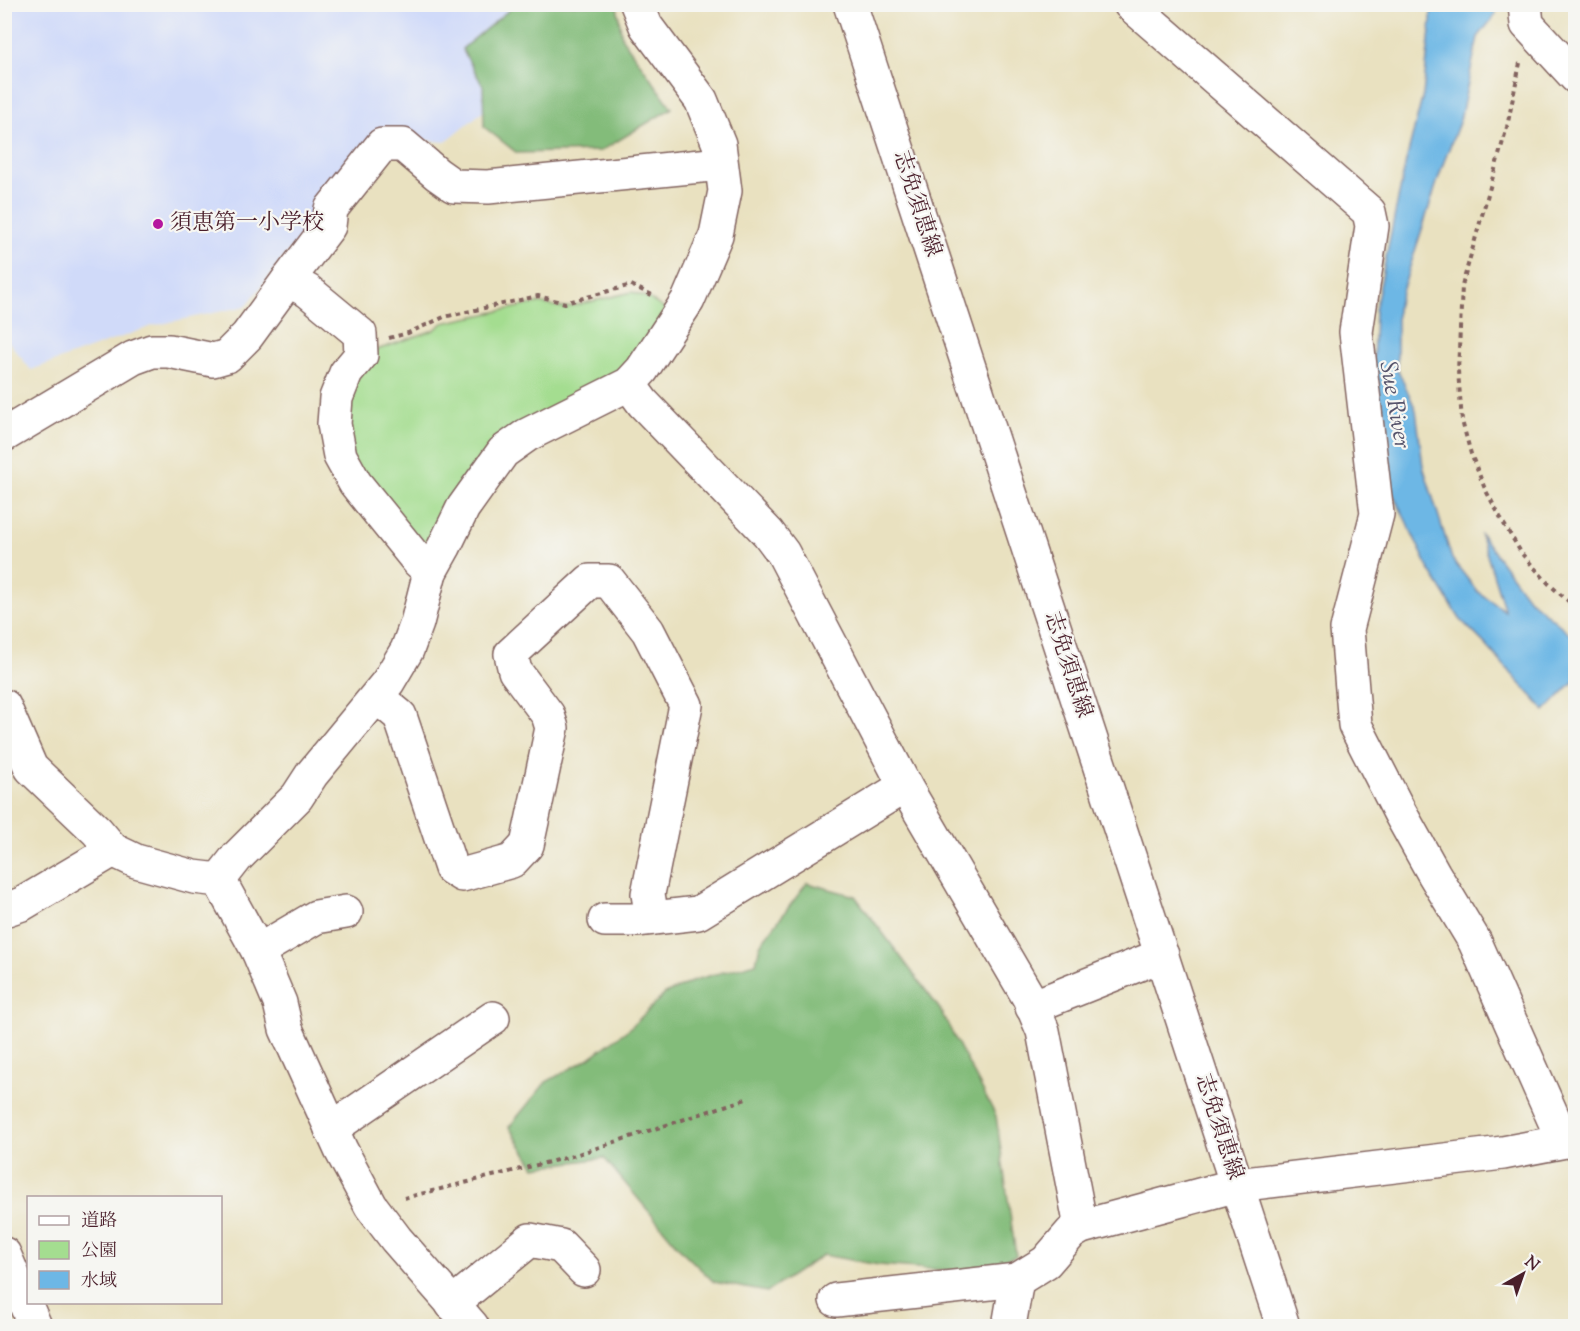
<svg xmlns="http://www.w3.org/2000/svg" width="1580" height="1331" font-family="'Sorts Mill Goudy','Noto Serif JP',serif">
<rect width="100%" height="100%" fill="#f6f6f2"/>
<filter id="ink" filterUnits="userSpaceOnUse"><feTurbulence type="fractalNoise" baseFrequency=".0167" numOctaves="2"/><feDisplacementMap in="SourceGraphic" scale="12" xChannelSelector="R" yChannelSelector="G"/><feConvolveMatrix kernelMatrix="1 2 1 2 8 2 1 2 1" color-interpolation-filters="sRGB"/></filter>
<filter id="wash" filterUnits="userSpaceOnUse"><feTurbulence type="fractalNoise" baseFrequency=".008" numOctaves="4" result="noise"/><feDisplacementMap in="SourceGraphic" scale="24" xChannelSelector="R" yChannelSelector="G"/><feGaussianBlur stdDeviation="1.35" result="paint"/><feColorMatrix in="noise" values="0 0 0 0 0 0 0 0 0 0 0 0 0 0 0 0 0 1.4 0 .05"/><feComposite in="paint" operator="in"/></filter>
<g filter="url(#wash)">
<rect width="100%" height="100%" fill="#e9e1c0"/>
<path fill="#d0daf9" d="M 4,5 L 532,5 L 503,95 L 445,142 L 380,136 L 246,306 L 152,326 L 31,370 L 5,337 Z"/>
<path fill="#a4dd90" stroke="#777e5e" stroke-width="1.5" d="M 632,292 L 648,298 L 669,312 L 627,369 L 498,437 L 434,542 L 418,547 L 355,466 L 345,434 L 348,383 L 371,352 L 434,330 L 443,323 L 538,303 L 564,308 Z"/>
<g fill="#83bc7a" stroke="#666e52" stroke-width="1.5">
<path d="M 515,5 L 617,5 L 622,38 L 672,108 L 601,151 L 517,153 L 484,127 L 483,86 L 462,49 Z"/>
<path d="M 807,883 L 855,896 L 939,1008 L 996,1116 L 1016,1256 L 968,1272 L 879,1265 L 823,1255 L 767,1292 L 714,1282 L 682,1251 L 604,1158 L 535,1167 L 509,1127 L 546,1082 L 588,1059 L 630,1028 L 665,994 L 698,979 L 756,963 L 760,945 Z"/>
</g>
<path fill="#6db7e5" stroke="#5c6b88" stroke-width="1.5" d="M 1431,5 L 1494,5 L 1496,14 L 1478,37 L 1460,120 L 1442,167 L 1397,307 L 1397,368 L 1416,410 L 1423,466 L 1452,559 L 1477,591 L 1505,611 L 1480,533 L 1528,598 L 1575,638 L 1575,683 L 1573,682 L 1545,711 L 1486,645 L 1460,619 L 1430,571 L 1389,485 L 1373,367 L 1375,310 L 1406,161 L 1423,95 L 1431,21 Z"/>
</g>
<g filter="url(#ink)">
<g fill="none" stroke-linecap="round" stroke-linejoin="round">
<defs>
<g id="street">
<path d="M 1130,4 L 1369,212 L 1372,226 L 1356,332 L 1377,514 L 1347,629 L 1355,725 L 1400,813 L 1434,874 L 1475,942 L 1563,1140"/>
<path d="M 1525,4 L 1527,24 L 1576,77"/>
<path d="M 288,280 L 329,226 L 331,209 L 382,145 L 403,145 L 437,174 L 454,186 L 488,187 L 721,164"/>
<path d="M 629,384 L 643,403 L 768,533 L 783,553 L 905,786 L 1029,998 L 1043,1031 L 1081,1227"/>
<path d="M 4,435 L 133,358 L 152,351 L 169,351 L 213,360 L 227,356 L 247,336 L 288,280 L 308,291 L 360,334 L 361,355 L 346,373 L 336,398 L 334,424 L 340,456 L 355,483 L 418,561 L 430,572"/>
<path d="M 377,697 L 400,716 L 451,868 L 462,875 L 512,861 L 527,845 L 552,728 L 548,715 L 515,671 L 511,654 L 590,581 L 609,581 L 648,631 L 686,705 L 648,894 L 652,918"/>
<path d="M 4,706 L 31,768 L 97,831 L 113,850 L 136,861 L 194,877 L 219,880"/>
<path d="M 219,880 L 237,857 L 297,797 L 312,774 L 388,682 L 407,650 L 417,623 L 430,572 L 444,547 L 463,508 L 503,452 L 527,435 L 629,384 L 642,370 L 688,300 L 716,235 L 725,191 L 719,144 L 701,100 L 646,26 L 637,4"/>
<path d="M 219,880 L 258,951 L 280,1003 L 286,1029 L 341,1150 L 371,1206 L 396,1239 L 472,1326"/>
<path d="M 4,910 L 22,904 L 113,850"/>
<path d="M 605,920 L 636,920 L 698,913 L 905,786"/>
<path d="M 258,951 L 316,917 L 346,912"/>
<path d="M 1032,1007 L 1162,955"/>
<path d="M 331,1129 L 493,1018"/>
<path d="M 4,1254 L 35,1326"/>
<path d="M 836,1300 L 1017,1280"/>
<path d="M 452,1304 L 530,1240 L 561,1246 L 584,1270"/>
<path d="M 1009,1326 L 1017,1280 L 1046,1262 L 1071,1233 L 1081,1227 L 1237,1185"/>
</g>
<path id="secondary" d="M 1237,1185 L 1503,1153 L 1576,1139"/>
<path id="primary" d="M 850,4 L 1283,1326"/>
</defs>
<use href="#street" stroke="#82635f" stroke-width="36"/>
<use href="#secondary" stroke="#82635f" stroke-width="36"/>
<use href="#primary" stroke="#82635f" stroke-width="36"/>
<g stroke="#82635f" stroke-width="4" stroke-dasharray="4.5 4.5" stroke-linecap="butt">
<path d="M 1520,63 L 1507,127 L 1462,286 L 1458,371 L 1462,421 L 1471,454 L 1485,489 L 1504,524 L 1522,554 L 1549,584 L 1576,608"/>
<path d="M 389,338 L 408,333 L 444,317 L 538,296 L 565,303 L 631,285 L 654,296"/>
<path d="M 404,1198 L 569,1157 L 749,1098"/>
</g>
<use href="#street" stroke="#fff" stroke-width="33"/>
<use href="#secondary" stroke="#fff" stroke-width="33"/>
<use href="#primary" stroke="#fff" stroke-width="33"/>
</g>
</g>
<circle fill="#b5179e" stroke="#f6f6f2" stroke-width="2" cx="158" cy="224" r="6"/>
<g text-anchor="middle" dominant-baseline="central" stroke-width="4.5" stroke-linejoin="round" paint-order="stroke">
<g font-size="22" fill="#4a1f2b" stroke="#f6f6f2">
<text transform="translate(916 204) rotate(72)">志免須恵線</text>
<text transform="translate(1067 665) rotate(72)">志免須恵線</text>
<text transform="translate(1218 1127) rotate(72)">志免須恵線</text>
</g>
<g font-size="22" fill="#4a1f2b" stroke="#f6f6f2" text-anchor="start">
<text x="170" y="224">須恵第一小学校</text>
</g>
<g font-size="24" font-style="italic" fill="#56546c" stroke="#f6f6f2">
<text transform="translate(1394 405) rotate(80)">Sue River</text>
</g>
</g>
<rect width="1580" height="1331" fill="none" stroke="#f6f6f2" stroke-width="24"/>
<rect x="27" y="1196" width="195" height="108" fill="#f6f6f2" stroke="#b1a0a2" stroke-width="1.5"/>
<rect x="39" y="1216" width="30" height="9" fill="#ffffff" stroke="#b1a0a2" stroke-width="1.5"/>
<text x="81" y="1226" font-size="18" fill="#4a1f2b">道路</text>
<rect x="39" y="1241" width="30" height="18" fill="#a4dd90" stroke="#b1a0a2" stroke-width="1.5"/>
<text x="81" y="1256" font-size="18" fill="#4a1f2b">公園</text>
<rect x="39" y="1271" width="30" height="18" fill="#6db7e5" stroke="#b1a0a2" stroke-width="1.5"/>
<text x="81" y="1286" font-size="18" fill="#4a1f2b">水域</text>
<g transform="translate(1523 1274) rotate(40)" stroke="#f6f6f2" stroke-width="4.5" paint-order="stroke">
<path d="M0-4.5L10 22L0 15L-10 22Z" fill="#4a1f2b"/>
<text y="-9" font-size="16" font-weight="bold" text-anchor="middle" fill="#4a1f2b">N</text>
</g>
</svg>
